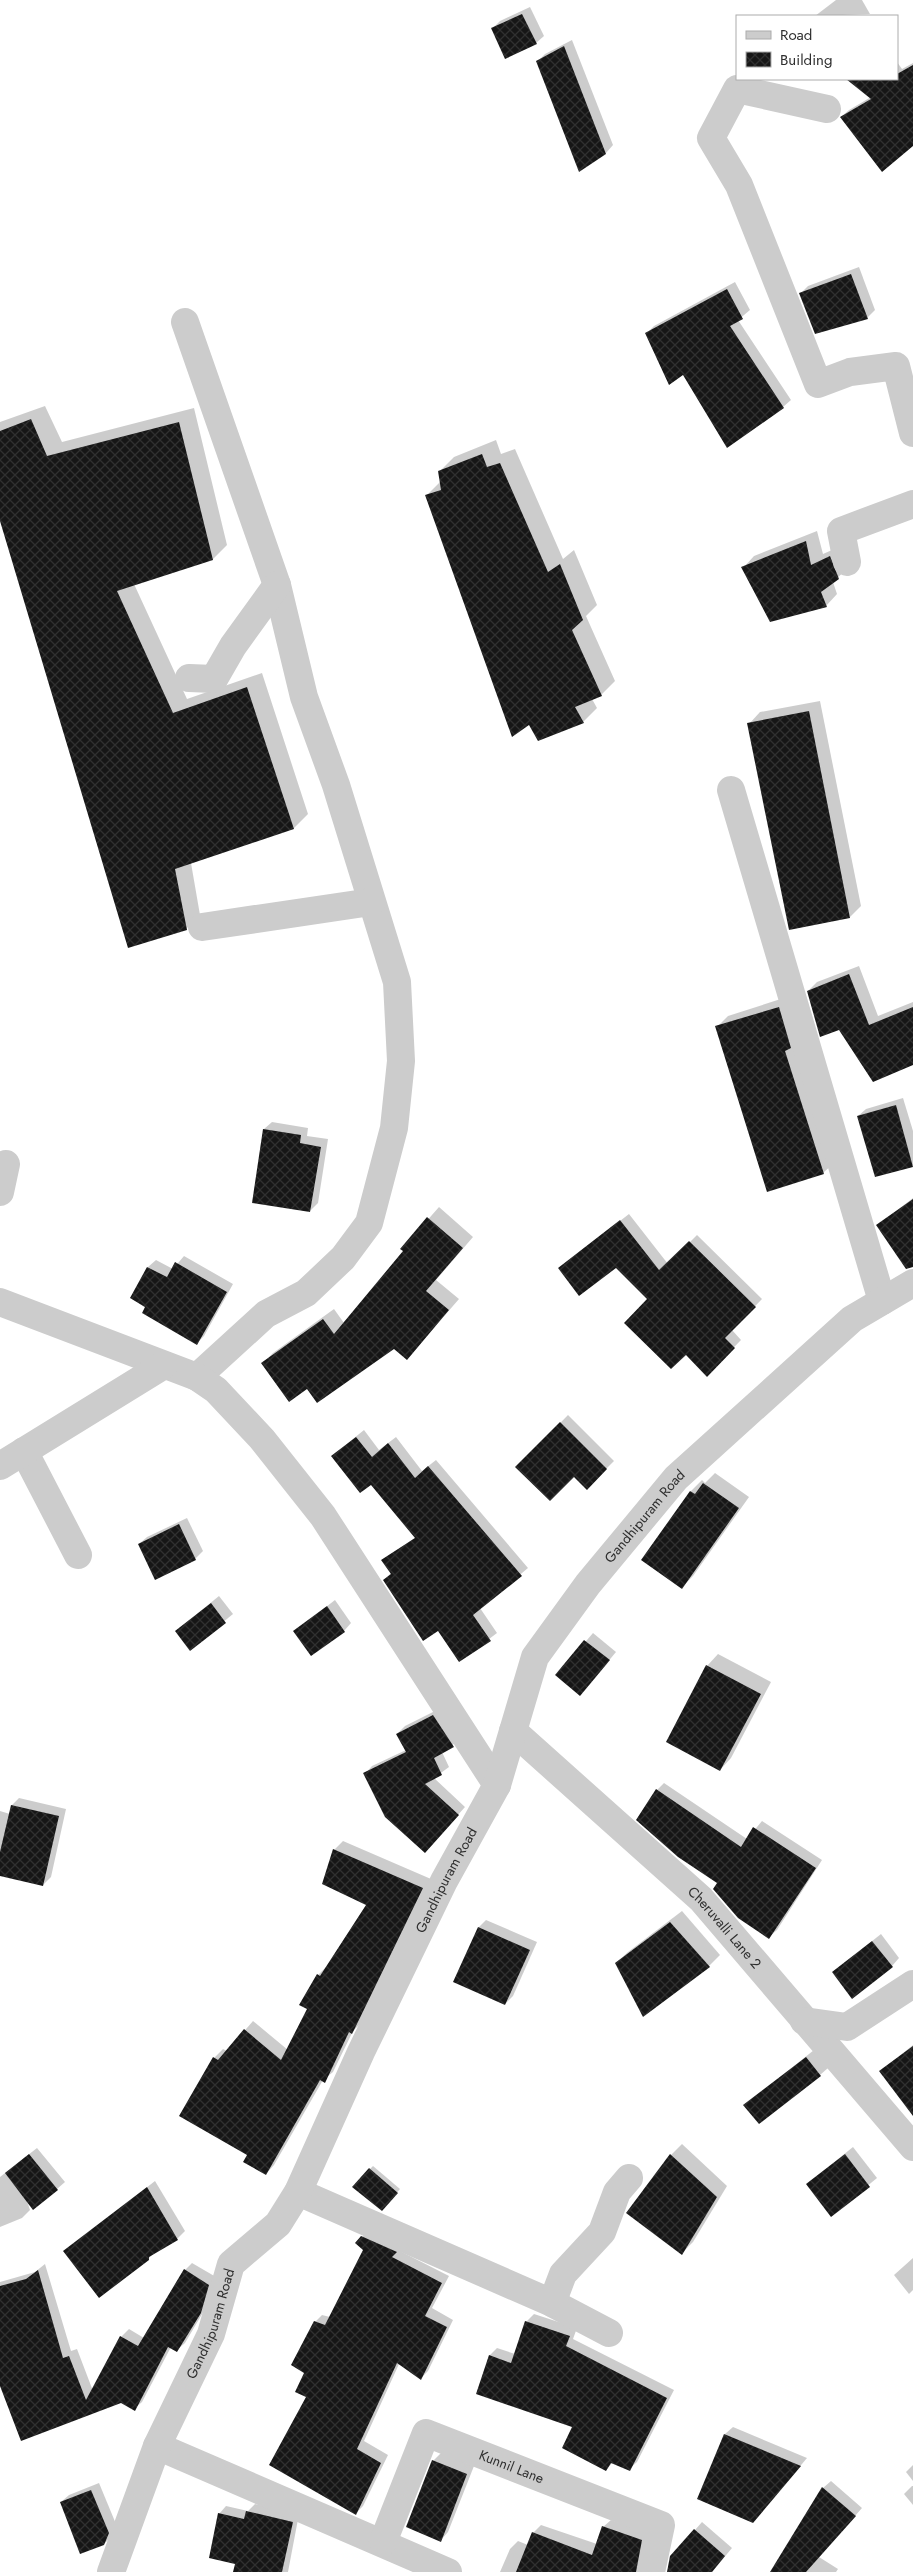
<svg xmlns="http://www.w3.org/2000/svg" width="913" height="2572" font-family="Jost,sans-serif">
<defs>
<pattern id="building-cross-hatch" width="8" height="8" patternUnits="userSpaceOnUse" patternTransform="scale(1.25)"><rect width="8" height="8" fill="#161616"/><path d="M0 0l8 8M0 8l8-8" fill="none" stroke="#303030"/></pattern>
</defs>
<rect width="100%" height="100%" fill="#fff"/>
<g fill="#0003">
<path d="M 836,0 L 862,0 L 870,14 L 815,16 Z"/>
<path d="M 530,7 L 544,36 L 536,43 L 492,29 L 500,21 Z"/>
<path d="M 572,40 L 613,145 L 606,153 L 538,61 L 545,54 Z"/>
<path d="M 897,62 L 902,69 L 913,63 L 913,144 L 841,117 L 849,110 L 871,97 L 848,79 L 897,79 Z"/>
<path d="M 859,267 L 875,310 L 867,318 L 800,294 L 808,286 Z"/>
<path d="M 735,282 L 750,310 L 738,320 L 791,400 L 783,407 L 683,373 L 646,334 L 654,326 Z"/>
<path d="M 45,406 L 62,442 L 194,408 L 227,545 L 213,559 L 134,584 L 187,699 L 262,673 L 308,814 L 294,828 L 191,863 L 200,915 L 186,929 L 0,517 L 0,422 Z"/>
<path d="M 496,440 L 501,454 L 515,449 L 563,559 L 574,550 L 597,605 L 586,616 L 615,681 L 601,695 L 592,699 L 597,708 L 583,722 L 426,496 L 441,481 L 439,472 L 454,457 Z"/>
<path d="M 817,531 L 823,554 L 841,546 L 849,567 L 833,582 L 837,594 L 826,606 L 743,568 L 754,556 Z"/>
<path d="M 820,701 L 861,906 L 850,917 L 749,724 L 760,712 Z"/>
<path d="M 859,966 L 878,1016 L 913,1002 L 913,1064 L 808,991 L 817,982 Z"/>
<path d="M 790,996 L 835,1162 L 823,1173 L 717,1027 L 728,1016 Z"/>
<path d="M 903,1098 L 913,1131 L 913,1165 L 876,1176 L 858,1116 L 866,1109 Z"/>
<path d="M 272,1122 L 308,1128 L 307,1136 L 328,1139 L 318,1203 L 310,1211 L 264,1129 Z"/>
<path d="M 913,1198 L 913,1253 L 878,1225 Z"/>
<path d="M 439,1207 L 473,1237 L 436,1280 L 459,1299 L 407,1359 L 394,1347 L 307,1387 L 263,1363 L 273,1353 L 334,1309 L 344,1323 L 405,1251 L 402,1249 Z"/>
<path d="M 629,1214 L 668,1264 L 697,1235 L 762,1299 L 732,1330 L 741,1340 L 707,1375 L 649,1299 L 617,1266 L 559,1268 Z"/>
<path d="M 184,1256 L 233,1284 L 204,1336 L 197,1343 L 131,1298 L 148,1267 L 156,1260 L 173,1269 Z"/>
<path d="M 568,1415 L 614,1461 L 587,1488 L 574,1476 L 517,1467 Z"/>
<path d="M 364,1430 L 379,1450 L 396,1437 L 422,1471 L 436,1460 L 528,1568 L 480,1608 L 497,1633 L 460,1661 L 438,1629 L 384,1580 L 391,1573 L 383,1560 L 416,1537 L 371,1483 L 332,1456 Z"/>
<path d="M 715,1473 L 749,1497 L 693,1576 L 682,1587 L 691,1491 L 702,1480 L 705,1483 Z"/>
<path d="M 187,1518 L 203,1551 L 195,1559 L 139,1544 L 147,1537 Z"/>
<path d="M 219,1596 L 233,1614 L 190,1649 L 176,1631 Z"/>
<path d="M 335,1600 L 351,1623 L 344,1631 L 295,1631 Z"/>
<path d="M 593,1633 L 616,1652 L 587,1687 L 557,1675 Z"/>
<path d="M 718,1654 L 771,1682 L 731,1758 L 720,1770 L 668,1742 L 707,1666 Z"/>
<path d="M 441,1708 L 461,1739 L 442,1752 L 449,1767 L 434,1778 L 465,1807 L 432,1844 L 365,1774 L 372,1766 L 406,1750 L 397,1734 L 405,1726 Z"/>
<path d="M 664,1783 L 747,1839 L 762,1821 L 822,1860 L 777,1930 L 769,1937 L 719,1883 L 657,1790 Z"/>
<path d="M 19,1798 L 66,1809 L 51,1877 L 43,1885 L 0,1875 L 0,1811 L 10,1814 L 12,1805 Z"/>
<path d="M 343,1841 L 431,1879 L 361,2023 L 353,2031 L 333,2072 L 323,2080 L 274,2165 L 266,2174 L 249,2155 L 181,2116 L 214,2058 L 223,2049 L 227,2051 L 253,2021 L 288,2050 L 308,2009 L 318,1975 L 327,1966 L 367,1904 L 334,1850 Z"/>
<path d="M 682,1911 L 720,1955 L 709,1966 L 616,1963 L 628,1952 Z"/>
<path d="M 486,1920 L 537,1942 L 513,1996 L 505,2004 L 455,1981 L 479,1927 Z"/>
<path d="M 881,1934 L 899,1958 L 892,1966 L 833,1972 Z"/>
<path d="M 913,2045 L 913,2093 L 881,2071 Z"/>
<path d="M 814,2050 L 828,2068 L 820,2075 L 745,2105 Z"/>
<path d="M 682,2144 L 727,2186 L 693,2242 L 682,2253 L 671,2155 Z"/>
<path d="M 853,2147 L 877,2178 L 832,2215 L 807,2184 Z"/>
<path d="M 37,2148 L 65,2182 L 57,2189 L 27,2201 L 30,2210 L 22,2218 L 0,2227 L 0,2177 Z"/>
<path d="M 373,2166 L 400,2189 L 385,2206 L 370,2169 Z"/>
<path d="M 155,2181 L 185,2231 L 177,2239 L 156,2251 L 148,2259 L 65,2251 Z"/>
<path d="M 369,2230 L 398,2250 L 449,2276 L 432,2308 L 453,2320 L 428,2371 L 421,2378 L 399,2364 L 364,2441 L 388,2455 L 363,2506 L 356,2513 L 308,2397 L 305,2372 L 315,2322 L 322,2315 L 330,2317 L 365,2249 L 362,2237 Z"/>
<path d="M 913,2258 L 913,2290 L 909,2294 L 894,2275 Z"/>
<path d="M 192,2263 L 216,2277 L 208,2304 L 185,2343 L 177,2350 L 171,2347 L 142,2402 L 134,2409 L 121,2402 L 22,2440 L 0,2370 L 0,2282 L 35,2272 L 45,2264 L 71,2351 L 77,2349 L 93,2391 L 121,2337 L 129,2329 L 144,2338 L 185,2270 Z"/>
<path d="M 534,2314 L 577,2328 L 573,2339 L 674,2390 L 637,2462 L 629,2469 L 613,2462 L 606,2470 L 574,2426 L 477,2393 L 490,2355 L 497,2348 L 515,2354 L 526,2322 Z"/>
<path d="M 733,2427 L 807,2458 L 760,2514 L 698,2499 L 725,2434 Z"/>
<path d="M 441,2453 L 474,2466 L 448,2532 L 441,2540 L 433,2461 Z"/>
<path d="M 913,2465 L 913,2481 L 906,2472 Z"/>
<path d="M 831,2481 L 862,2508 L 819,2557 L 838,2569 L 836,2572 L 771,2572 L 823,2488 Z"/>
<path d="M 99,2483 L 116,2524 L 112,2536 L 104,2544 L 61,2502 L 69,2495 Z"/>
<path d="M 912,2486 L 913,2486 L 913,2505 L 904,2494 Z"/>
<path d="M 255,2504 L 299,2514 L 288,2572 L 234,2572 L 236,2563 L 219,2514 L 226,2506 L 248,2511 Z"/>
<path d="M 611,2520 L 649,2533 L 646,2572 L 500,2572 L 510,2549 L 518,2541 L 528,2545 L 533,2533 L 541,2525 L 597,2544 L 603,2527 Z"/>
<path d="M 702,2522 L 732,2548 L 712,2572 L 677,2572 L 695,2530 Z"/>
</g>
<g fill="url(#building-cross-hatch)">
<path d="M 522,14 L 537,44 L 505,59 L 491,28 Z"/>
<path d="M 564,46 L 606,154 L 579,172 L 536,61 Z"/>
<path d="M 913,65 L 913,146 L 882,172 L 840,117 L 871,99 L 846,79 L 897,79 L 897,74 Z"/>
<path d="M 851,274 L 868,319 L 815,334 L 799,293 Z"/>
<path d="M 727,289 L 743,319 L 730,326 L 784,408 L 727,448 L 683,375 L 669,385 L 645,333 Z"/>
<path d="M 31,419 L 47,456 L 179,422 L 213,560 L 117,591 L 173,713 L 247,687 L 294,829 L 175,869 L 187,930 L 128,948 L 0,521 L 0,431 Z"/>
<path d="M 482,454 L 487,467 L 500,463 L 548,572 L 560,564 L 583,620 L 572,630 L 602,696 L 575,707 L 584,723 L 538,741 L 529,725 L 512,737 L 425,495 L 441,490 L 438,471 Z"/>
<path d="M 806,541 L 811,565 L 830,556 L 839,579 L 821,592 L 827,607 L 770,622 L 741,567 Z"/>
<path d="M 809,711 L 850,918 L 789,930 L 747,723 Z"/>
<path d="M 849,974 L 869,1025 L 913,1007 L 913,1065 L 873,1082 L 839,1030 L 820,1037 L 807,991 Z"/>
<path d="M 779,1007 L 791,1048 L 785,1051 L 824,1174 L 767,1192 L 715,1026 Z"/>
<path d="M 896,1105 L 913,1167 L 875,1177 L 857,1116 Z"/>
<path d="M 263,1129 L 301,1135 L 300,1143 L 321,1147 L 310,1212 L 252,1203 Z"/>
<path d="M 913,1199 L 913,1267 L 906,1269 L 876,1225 Z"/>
<path d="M 427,1217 L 463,1248 L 426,1291 L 449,1310 L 407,1360 L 394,1349 L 317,1403 L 307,1389 L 289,1402 L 261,1363 L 323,1319 L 334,1334 L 403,1251 L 400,1249 Z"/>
<path d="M 620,1220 L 659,1270 L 689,1241 L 756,1307 L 725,1338 L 735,1348 L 707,1377 L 686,1355 L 671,1369 L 624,1323 L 647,1299 L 616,1268 L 579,1296 L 558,1268 Z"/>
<path d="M 175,1262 L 227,1292 L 197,1345 L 142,1313 L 145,1307 L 130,1298 L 147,1267 L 167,1277 Z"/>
<path d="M 560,1422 L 607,1469 L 587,1490 L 574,1477 L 550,1501 L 515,1467 Z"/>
<path d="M 356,1437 L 372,1457 L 388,1443 L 415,1478 L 428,1466 L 522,1576 L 473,1615 L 491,1641 L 459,1662 L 438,1631 L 423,1641 L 383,1580 L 391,1574 L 381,1560 L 415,1538 L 371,1485 L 360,1493 L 331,1456 Z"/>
<path d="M 703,1483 L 739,1508 L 682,1589 L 641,1560 L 690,1491 L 695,1494 Z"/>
<path d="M 179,1524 L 196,1560 L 155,1580 L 138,1544 Z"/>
<path d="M 211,1603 L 226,1623 L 190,1651 L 175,1631 Z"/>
<path d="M 327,1606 L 345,1632 L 311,1656 L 293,1631 Z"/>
<path d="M 584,1640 L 610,1660 L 580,1696 L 555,1675 Z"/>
<path d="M 706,1665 L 761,1694 L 720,1771 L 666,1742 Z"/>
<path d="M 433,1715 L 454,1747 L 434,1758 L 442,1775 L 425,1784 L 459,1815 L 425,1853 L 385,1817 L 363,1773 L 406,1752 L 396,1734 Z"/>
<path d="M 656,1789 L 741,1847 L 753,1827 L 816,1868 L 769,1939 L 738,1918 L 713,1889 L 717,1883 L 678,1857 L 636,1820 Z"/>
<path d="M 11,1805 L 59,1816 L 43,1886 L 0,1876 L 0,1852 Z"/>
<path d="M 333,1849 L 423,1888 L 355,2028 L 352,2034 L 349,2032 L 325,2083 L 320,2080 L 266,2175 L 243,2162 L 247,2155 L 179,2116 L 213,2057 L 218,2060 L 244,2029 L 281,2060 L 307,2009 L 299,2005 L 317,1974 L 320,1976 L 366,1905 L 322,1884 Z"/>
<path d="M 670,1922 L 710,1967 L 643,2017 L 615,1963 Z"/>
<path d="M 478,1927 L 530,1950 L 505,2005 L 453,1982 Z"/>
<path d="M 872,1941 L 893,1967 L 852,1999 L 832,1972 Z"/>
<path d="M 913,2046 L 913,2116 L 879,2071 Z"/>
<path d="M 806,2057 L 821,2076 L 759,2124 L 743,2105 Z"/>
<path d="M 29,2154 L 58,2190 L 33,2210 L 5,2173 Z"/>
<path d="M 670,2154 L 717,2197 L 682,2255 L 626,2213 Z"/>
<path d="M 845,2154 L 870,2187 L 831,2217 L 806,2184 Z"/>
<path d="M 369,2168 L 398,2193 L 382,2211 L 352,2187 Z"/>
<path d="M 147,2187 L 178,2240 L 149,2257 L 149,2260 L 99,2298 L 63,2251 Z"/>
<path d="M 361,2236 L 397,2252 L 392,2257 L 442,2283 L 425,2316 L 447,2327 L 421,2380 L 397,2363 L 357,2449 L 381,2463 L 356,2515 L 269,2465 L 306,2397 L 295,2392 L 304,2373 L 291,2365 L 314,2321 L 325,2325 L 363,2250 L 355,2243 Z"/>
<path d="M 184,2269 L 209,2285 L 201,2313 L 177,2352 L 168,2347 L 135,2411 L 121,2403 L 21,2441 L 0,2386 L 0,2286 L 26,2279 L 38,2270 L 63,2358 L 69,2356 L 86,2400 L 120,2336 L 138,2346 Z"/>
<path d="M 525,2321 L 570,2336 L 566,2346 L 667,2398 L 630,2471 L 611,2463 L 606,2471 L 562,2448 L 572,2427 L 476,2394 L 489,2355 L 511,2363 Z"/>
<path d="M 724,2434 L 801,2466 L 753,2523 L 697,2499 Z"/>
<path d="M 432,2460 L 467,2474 L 441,2542 L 406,2527 Z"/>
<path d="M 822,2487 L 856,2516 L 806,2572 L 770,2572 Z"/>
<path d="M 91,2490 L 109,2533 L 104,2545 L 80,2554 L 60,2502 Z"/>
<path d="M 246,2511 L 293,2522 L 282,2572 L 233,2572 L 235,2564 L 209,2558 L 218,2513 L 244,2519 Z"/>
<path d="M 602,2526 L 642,2540 L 636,2572 L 516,2572 L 532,2532 L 592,2555 Z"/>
<path d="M 694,2529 L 725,2556 L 712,2572 L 667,2572 L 670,2556 Z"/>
</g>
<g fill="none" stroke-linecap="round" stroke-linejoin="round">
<g stroke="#ccc" stroke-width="28">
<path d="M 827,109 L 737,89 L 711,138 L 739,185 L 818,384 L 850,372 L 896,366 L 913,433"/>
<path d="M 185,322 L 277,585 L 304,697 L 336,785 L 397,982 L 401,1061 L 394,1128 L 369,1223 L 343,1258 L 306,1293 L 266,1314 L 197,1377"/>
<path d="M 847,562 L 841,531 L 913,504"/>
<path d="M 189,678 L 214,679 L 233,646 L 277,585"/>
<path d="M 731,790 L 882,1301"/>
<path d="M 202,927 L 371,902"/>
<path d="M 0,1192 L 6,1164"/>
<path d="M 0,1302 L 197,1377 L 216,1390 L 262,1439 L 323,1516 L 497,1785"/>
<path d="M 24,1451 L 78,1555"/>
<path d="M 0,1466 L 164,1365"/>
<path id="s1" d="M 513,1731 L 701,1899 L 913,2147"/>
<path d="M 804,2021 L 847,2027 L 913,1984"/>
<path d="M 298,2192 L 552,2303 L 609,2333"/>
<path d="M 552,2303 L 563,2274 L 602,2232 L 617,2192 L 629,2178"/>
<path d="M 157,2446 L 448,2572"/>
<path id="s2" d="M 383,2542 L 426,2433 L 661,2525 L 651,2572"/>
<path id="s3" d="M 111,2572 L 157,2446 L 211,2334 L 231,2264 L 278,2224 L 298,2192 L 361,2052 L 444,1881 L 497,1785 L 535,1657 L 588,1584 L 676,1478 L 852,1319 L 913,1283"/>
</g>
</g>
<g text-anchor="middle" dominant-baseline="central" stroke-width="5" stroke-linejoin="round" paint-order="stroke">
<g font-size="14" fill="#2f2f2f" stroke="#fff">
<text stroke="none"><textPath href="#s3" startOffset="1196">Gandhipuram Road</textPath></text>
<text stroke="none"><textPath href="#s3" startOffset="776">Gandhipuram Road</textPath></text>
<text stroke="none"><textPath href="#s1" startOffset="289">Cheruvalli Lane 2</textPath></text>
<text stroke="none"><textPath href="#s3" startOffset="268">Gandhipuram Road</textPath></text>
<text stroke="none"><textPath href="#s2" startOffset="209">Kunnil Lane</textPath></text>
</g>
</g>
<rect x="736" y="15" width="162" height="65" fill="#ffffff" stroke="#acacac"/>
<rect x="746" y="31" width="25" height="8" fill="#cccccc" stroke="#acacac"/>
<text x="780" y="40" font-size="15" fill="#2f2f2f">Road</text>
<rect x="746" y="52" width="25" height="15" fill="url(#building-cross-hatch)" stroke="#acacac"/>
<text x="780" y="65" font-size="15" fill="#2f2f2f">Building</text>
</svg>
